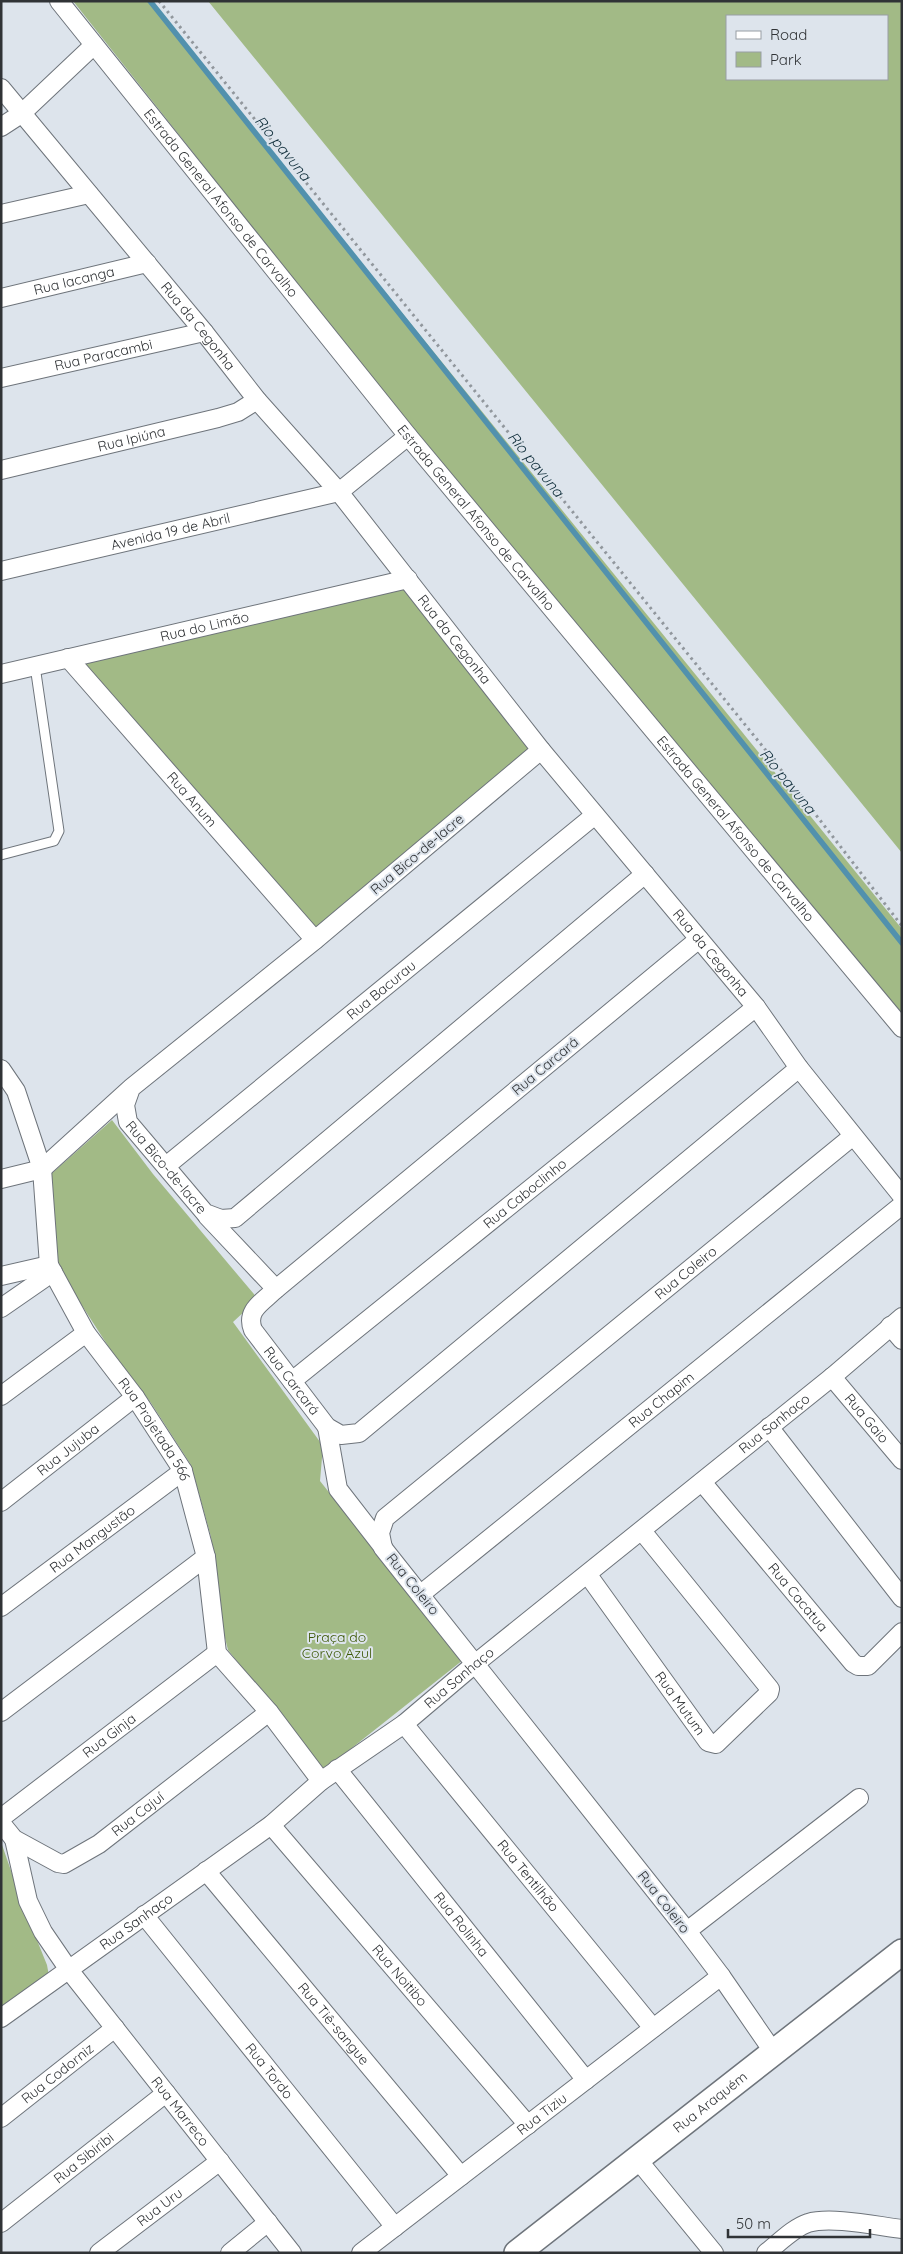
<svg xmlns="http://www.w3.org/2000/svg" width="903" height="2254" font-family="Quicksand,sans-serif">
<rect width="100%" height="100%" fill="#dde4ec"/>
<g fill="#a2ba86" fill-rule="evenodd">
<path d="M 73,1 L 149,1 L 902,929 L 902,1018 L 416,434 Z"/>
<path d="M 208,1 L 902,1 L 902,853 ZM 887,16 L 887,79 L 727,79 L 727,16 Z"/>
<path d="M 405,584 L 535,752 L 316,934 L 79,661 Z"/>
<path d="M 112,1120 L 153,1174 L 258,1299 L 233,1322 L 323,1446 L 320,1481 L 463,1660 L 324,1770 L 228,1650 L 220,1618 L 211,1537 L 191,1465 L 151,1403 L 110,1349 L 61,1273 L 57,1258 L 50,1175 Z"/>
<path d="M 1,1842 L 24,1908 L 47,1965 L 49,1976 L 1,2009 Z"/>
</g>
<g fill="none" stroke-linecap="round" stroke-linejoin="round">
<path stroke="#5291ad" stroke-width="5.5" d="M 150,1 L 902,943"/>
<defs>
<path id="lane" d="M 1,855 L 54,841 L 59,831 L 35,666"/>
<g id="street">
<path id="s1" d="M 59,1 L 408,436 L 902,1028"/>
<path id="s2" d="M 1,88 L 204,332 L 257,400 L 339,492 L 541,750 L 756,1007 L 799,1068 L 902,1196"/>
<path d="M 1,127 L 21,114 L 94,45"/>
<path d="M 1,214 L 89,194"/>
<path id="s3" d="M 1,298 L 147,263"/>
<path id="s4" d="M 1,378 L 204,332"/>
<path id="s5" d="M 1,470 L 218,418 L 238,412 L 257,400"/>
<path id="s6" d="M 1,571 L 339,492 L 408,436"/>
<path id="s7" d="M 68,658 L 315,940"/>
<path id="s8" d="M 1,674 L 408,579"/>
<path id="s9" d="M 541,750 L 315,940 L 131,1088 L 125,1105 L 128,1122 L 205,1213 L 221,1219 L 235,1218 L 645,874"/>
<path id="s10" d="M 699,939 L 276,1289 C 263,1302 245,1310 253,1330 L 327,1427 L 341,1435 L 359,1433 L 799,1068"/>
<path id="s11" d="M 1,1069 L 16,1091 L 42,1169 L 49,1265 L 86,1333 L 135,1397 L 183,1471 L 206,1557 L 217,1653 L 269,1712 L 321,1781"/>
<path id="s12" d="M 166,1166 L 595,815"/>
<path d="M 1,1179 L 42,1169 L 129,1090"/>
<path d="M 207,1216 L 276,1289"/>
<path d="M 1,1276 L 49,1265"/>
<path d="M 1,1308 L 53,1272"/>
<path d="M 890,1326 L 902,1340"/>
<path id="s13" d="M 832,1377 L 902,1460"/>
<path id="s14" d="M 292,1381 L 756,1007"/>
<path d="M 1,1396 L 86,1333"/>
<path d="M 327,1427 L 338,1489 L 383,1547"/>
<path d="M 769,1427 L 902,1598"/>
<path id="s15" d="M 702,1482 L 853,1663 L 858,1666 L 868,1666 L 902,1632"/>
<path id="s16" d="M 1,1502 L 135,1397"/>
<path id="s17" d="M 588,1575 L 708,1742 L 716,1744 L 769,1693 L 770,1689 L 642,1531"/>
<path id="s18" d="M 421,1594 L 902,1205"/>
<path id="s19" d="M 1,1607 L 183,1471"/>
<path d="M 1,1712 L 206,1557"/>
<path id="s20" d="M 404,1724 L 653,2028"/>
<path id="s21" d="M 337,1769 L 586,2080"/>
<path id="s22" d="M 1,1818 L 217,1653"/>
<path id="s23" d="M 1,1823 L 14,1839 L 58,1863 L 64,1864 L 99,1844 L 269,1712"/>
<path id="s24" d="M 271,1825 L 528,2125"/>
<path id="s25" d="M 14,1839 L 28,1901 L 43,1932 L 69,1970 L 292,2253"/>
<path id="s26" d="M 206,1871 L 461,2176"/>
<path id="s27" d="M 144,1915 L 395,2227"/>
<path d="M 687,1931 L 859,1798"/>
<path id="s28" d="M 1,2018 L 271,1825 L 321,1781 L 404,1724 L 476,1663 L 832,1377 L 902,1317"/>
<path id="s29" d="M 774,2053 L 721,1976 L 687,1931 L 383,1548 L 380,1533 L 385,1518 L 853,1136"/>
<path id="s30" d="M 1,2118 L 115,2028"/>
<path d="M 638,2160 L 714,2253"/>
<path id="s31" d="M 1,2223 L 166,2093"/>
<path id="s32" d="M 99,2253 L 220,2161"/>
<path d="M 230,2253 L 268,2222"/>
<path id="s33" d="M 361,2253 L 721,1976"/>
<path d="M 766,2253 C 779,2243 793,2228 808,2223 C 831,2216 877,2226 902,2229"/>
</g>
<g id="secondary">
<path id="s34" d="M 517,2253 L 902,1952"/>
</g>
</defs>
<use href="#lane" stroke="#6e747b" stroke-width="11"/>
<use href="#street" stroke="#6e747b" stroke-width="20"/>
<use href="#secondary" stroke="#6e747b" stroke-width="28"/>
<path stroke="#91979d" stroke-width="3" stroke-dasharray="2.5 4" stroke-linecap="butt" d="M 159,1 L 768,753 L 902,926"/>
<use href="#lane" stroke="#fff" stroke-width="9"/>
<use href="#street" stroke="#fff" stroke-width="18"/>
<use href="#secondary" stroke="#fff" stroke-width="25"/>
</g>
<g text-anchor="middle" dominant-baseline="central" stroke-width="4" stroke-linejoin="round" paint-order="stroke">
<g font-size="14" fill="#303336" stroke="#dde4ec">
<text stroke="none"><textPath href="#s1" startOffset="259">Estrada General Afonso de Carvalho</textPath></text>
<text stroke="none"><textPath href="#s3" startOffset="75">Rua Iacanga</textPath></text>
<text stroke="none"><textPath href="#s2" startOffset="309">Rua da Cegonha</textPath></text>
<text stroke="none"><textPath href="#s4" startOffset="105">Rua Paracambi</textPath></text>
<text stroke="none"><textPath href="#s5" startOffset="134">Rua Ipiúna</textPath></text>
<text stroke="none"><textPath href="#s1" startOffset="664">Estrada General Afonso de Carvalho</textPath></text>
<text stroke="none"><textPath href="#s6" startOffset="174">Avenida 19 de Abril</textPath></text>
<text stroke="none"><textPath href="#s8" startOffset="209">Rua do Limão</textPath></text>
<text stroke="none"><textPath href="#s2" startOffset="714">Rua da Cegonha</textPath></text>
<text stroke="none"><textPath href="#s7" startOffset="188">Rua Anum</textPath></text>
<text stroke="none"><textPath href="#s1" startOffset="1069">Estrada General Afonso de Carvalho</textPath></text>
<text transform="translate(417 854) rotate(-40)">Rua Bico-de-lacre</text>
<text stroke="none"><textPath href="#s2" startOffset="1119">Rua da Cegonha</textPath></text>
<text stroke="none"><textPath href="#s12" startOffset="278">Rua Bacurau</textPath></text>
<text transform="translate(545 1066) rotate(-40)">Rua Carcará</text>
<text stroke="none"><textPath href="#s9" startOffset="626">Rua Bico-de-lacre</textPath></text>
<text stroke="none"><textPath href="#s14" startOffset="299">Rua Caboclinho</textPath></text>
<text stroke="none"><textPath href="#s29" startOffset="1058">Rua Coleiro</textPath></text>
<text stroke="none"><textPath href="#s10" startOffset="664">Rua Carcará</textPath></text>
<text stroke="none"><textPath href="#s18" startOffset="309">Rua Chapim</textPath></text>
<text stroke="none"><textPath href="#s13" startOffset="54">Rua Gaio</textPath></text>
<text stroke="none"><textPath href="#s28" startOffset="976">Rua Sanhaço</textPath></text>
<text stroke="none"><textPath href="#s11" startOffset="401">Rua Projetada 566</textPath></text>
<text stroke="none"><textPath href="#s16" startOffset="85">Rua Jujuba</textPath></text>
<text stroke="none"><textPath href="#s19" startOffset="114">Rua Mangustão</textPath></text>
<text transform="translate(413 1584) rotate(51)">Rua Coleiro</text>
<text stroke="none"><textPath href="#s15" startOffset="150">Rua Cacatua</textPath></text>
<text stroke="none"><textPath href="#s28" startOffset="571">Rua Sanhaço</textPath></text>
<text stroke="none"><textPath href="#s17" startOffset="158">Rua Mutum</textPath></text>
<text stroke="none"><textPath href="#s22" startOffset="136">Rua Ginja</textPath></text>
<text stroke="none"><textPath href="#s23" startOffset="166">Rua Cajuí</textPath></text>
<text stroke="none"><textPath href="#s20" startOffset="196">Rua Tentilhão</textPath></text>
<text transform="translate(664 1902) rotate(52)">Rua Coleiro</text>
<text stroke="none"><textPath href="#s28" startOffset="166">Rua Sanhaço</textPath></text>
<text stroke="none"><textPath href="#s21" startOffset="199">Rua Rolinha</textPath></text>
<text stroke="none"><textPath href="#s24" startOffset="198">Rua Noitibo</textPath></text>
<text stroke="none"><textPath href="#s26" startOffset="199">Rua Tiê-sangue</textPath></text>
<text stroke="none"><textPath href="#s27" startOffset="200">Rua Tordo</textPath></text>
<text stroke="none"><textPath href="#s30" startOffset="72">Rua Codorniz</textPath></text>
<text stroke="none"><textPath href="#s34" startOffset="245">Rua Araquém</textPath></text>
<text stroke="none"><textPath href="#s25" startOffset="324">Rua Marreco</textPath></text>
<text stroke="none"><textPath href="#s33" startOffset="228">Rua Tiziu</textPath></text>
<text stroke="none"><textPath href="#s31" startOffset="105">Rua Sibiribi</textPath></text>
<text stroke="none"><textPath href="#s32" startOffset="76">Rua Uru</textPath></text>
</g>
<g font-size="14" fill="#3b5704" stroke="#dde4ec">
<text x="337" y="1637">Praça do<tspan x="337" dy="16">Corvo Azul</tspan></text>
</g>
<g font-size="15" font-style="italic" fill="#112f3c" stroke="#dde4ec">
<text transform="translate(283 148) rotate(51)">Rio pavuna</text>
<text transform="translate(536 464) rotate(51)">Rio pavuna</text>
<text transform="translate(788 781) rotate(51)">Rio pavuna</text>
</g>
</g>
<rect width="903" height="2254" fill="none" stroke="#303336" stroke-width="5"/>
<rect x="726" y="15" width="162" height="65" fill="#dde4ec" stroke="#989da3"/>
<rect x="736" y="31" width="25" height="8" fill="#ffffff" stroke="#989da3"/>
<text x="770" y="40" font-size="15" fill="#303336">Road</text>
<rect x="736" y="52" width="25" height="15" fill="#a2ba86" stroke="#989da3"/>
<text x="770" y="65" font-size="15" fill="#303336">Park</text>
<path d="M728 2229v8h142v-8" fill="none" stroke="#303336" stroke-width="2.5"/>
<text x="736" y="2229" font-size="15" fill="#303336" stroke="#dde4ec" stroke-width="4" paint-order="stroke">50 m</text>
</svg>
